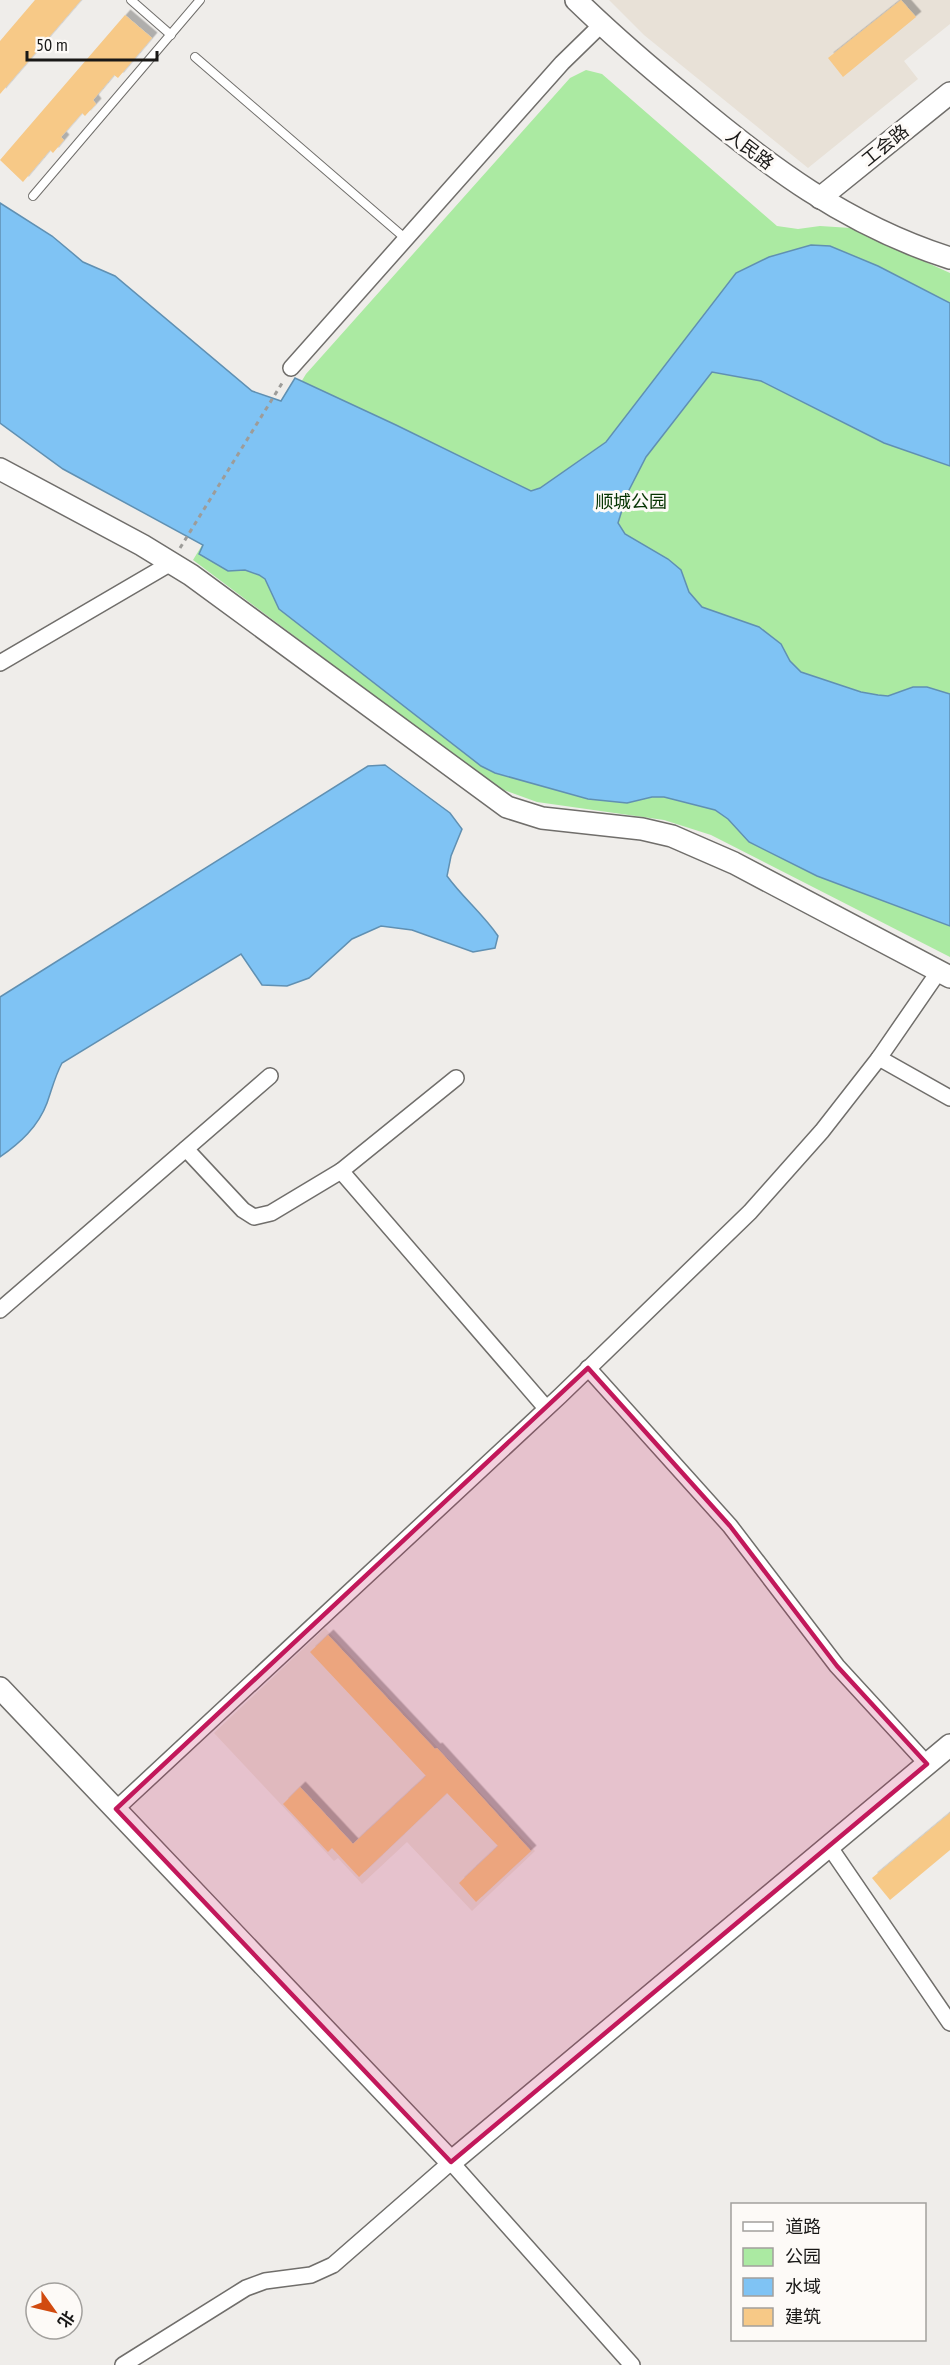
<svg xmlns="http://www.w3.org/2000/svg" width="950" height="2365" font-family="'PT Sans Narrow','Noto Sans SC',sans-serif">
<defs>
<filter id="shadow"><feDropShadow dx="5.5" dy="-5.5" stdDeviation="0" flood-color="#0004"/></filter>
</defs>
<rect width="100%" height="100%" fill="#efedea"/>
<g fill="#e8e1d7">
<path d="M 609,0 L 950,0 L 950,24 L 904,61 L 918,79 L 808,168 L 644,35 Z"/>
<path d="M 325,1628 L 535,1851 L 472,1911 L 407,1842 L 362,1884 L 338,1858 L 334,1861 L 214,1733 Z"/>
</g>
<path fill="#abeaa2" d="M 586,70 L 602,74 L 777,226 L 798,229 L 820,226 L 851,228 L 950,273 L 950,957 L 711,835 L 664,820 L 537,802 L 485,783 L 385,704 L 193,560 L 306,374 L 570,78 Z"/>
<g fill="#7fc3f4" stroke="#6090b2" stroke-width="1.5">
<path d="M 0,203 L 52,236 L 83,262 L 115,276 L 252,391 L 281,401 L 295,378 L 396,425 L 531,491 L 540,488 L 606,442 L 736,273 L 769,257 L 811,245 L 830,246 L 878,266 L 950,303 L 950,466 L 884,443 L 761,381 L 712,372 L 646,457 L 627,494 L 618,523 L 625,534 L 668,559 L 681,570 L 689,592 L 702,607 L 759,627 L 781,644 L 790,661 L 801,672 L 861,692 L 878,695 L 888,696 L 913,687 L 927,687 L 950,694 L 950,926 L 817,876 L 749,842 L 728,819 L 715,810 L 664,797 L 652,797 L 627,803 L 588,799 L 495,773 L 481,766 L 279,609 L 265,579 L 259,575 L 245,570 L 228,571 L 199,554 L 203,545 L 63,469 L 0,423 Z"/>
<path d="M 385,765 L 450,813 L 462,829 L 451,856 L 447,876 C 463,898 483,914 498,936 L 495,948 L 473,952 L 412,930 L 381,926 L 352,939 L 309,978 L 287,986 L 262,985 L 241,954 L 62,1063 C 55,1076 52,1089 47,1103 C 38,1127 20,1143 0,1157 L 0,997 L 368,766 Z"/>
</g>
<g fill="#f7c987" filter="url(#shadow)">
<path d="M 35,0 L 81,0 L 0,94 L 0,41 Z"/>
<path d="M 901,0 L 916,17 L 843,77 L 828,58 Z"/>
<path d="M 125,15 L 152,38 L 118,78 L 114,75 L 93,100 L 96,104 L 85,116 L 82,113 L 61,137 L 64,140 L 53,153 L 50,150 L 23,182 L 0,160 Z"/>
<path d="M 328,1635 L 435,1749 L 437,1748 L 531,1851 L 476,1902 L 459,1883 L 498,1846 L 447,1793 L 359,1877 L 332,1848 L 328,1852 L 283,1804 L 300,1787 L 353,1844 L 426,1776 L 310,1652 Z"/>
<path d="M 950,1813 L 950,1850 L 890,1900 L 872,1878 Z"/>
</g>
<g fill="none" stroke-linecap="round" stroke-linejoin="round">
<defs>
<g id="lane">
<path d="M 131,0 L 171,35"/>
<path d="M 195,57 L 406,239"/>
<path d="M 33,196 L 200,0"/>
</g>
<g id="street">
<path d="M 291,368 L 562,63 L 602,24"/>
<path d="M 0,663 L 171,563"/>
<path d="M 879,1058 L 950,1098"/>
<path d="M 456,1078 L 341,1171 L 546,1408"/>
<path d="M 186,1149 L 243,1210 L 254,1217 L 271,1213 L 341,1171"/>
<path d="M 0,1310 L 270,1076"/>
<path d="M 588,1368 L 730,1526 L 837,1666 L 927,1764"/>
<path d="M 116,1809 L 560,1396 L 750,1212 L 822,1131 L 879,1058 L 939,971"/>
<path d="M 829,1846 L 950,2023"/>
<path d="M 123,2365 L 246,2288 L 265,2281 L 311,2275 L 333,2265 L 451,2162 L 632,2365"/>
</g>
<g id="secondary">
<path d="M 576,0 C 611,34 648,66 686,97 C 768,166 846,225 950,258"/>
<path d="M 820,198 L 950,93"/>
<path d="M 0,469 L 142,545 L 191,575 L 507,807 L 542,818 L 642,829 L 672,836 L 734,863 L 950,977"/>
<path d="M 0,1688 L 451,2162 L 950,1745"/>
</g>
</defs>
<use href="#lane" stroke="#706e6b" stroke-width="10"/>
<use href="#street" stroke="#706e6b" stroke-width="18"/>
<use href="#secondary" stroke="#706e6b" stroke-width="24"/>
<path stroke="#9d9c99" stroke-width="3" stroke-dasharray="4.5 4.5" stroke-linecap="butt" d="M 180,548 L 284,380"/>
<use href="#lane" stroke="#fff" stroke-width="8"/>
<use href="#street" stroke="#fff" stroke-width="15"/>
<use href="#secondary" stroke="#fff" stroke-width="21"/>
</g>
<path fill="#c2185b" fill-opacity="0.2" stroke="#c2185b" stroke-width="4.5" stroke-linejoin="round" d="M 588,1368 L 730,1526 L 837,1666 L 927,1764 L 451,2162 L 116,1809 Z"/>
<g text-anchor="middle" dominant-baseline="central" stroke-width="6" stroke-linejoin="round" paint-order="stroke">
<g font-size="18" fill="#191817" stroke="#fdfaf7">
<text transform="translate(885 145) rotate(-39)">工会路</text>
<text transform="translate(750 149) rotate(37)">人民路</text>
</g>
<g font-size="18" fill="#063402" stroke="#fdfaf7">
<text x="631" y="501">顺城公园</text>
</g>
</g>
<rect x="731" y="2203" width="195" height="138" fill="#fdfaf7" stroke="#a2a09d" stroke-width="1.5"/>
<rect x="743" y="2222" width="30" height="9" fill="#ffffff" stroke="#a2a09d" stroke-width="1.5"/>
<text x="785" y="2233" font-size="18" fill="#191817">道路</text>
<rect x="743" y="2248" width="30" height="18" fill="#abeaa2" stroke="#a2a09d" stroke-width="1.5"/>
<text x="785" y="2263" font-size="18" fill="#191817">公园</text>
<rect x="743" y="2278" width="30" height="18" fill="#7fc3f4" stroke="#a2a09d" stroke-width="1.5"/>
<text x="785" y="2293" font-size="18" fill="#191817">水域</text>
<rect x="743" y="2308" width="30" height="18" fill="#f7c987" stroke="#a2a09d" stroke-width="1.5"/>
<text x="785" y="2323" font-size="18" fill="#191817">建筑</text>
<g transform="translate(54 2311) rotate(124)"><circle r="28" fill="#fdfaf7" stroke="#a2a09d" stroke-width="1.5"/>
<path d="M0-4.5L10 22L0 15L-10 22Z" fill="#d14b10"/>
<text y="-9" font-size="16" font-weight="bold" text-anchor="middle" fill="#191817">北</text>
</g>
<path d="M27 51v9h130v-9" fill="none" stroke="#191817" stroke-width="3"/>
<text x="36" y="51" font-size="18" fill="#191817" stroke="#fdfaf7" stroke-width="4.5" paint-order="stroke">50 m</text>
</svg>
